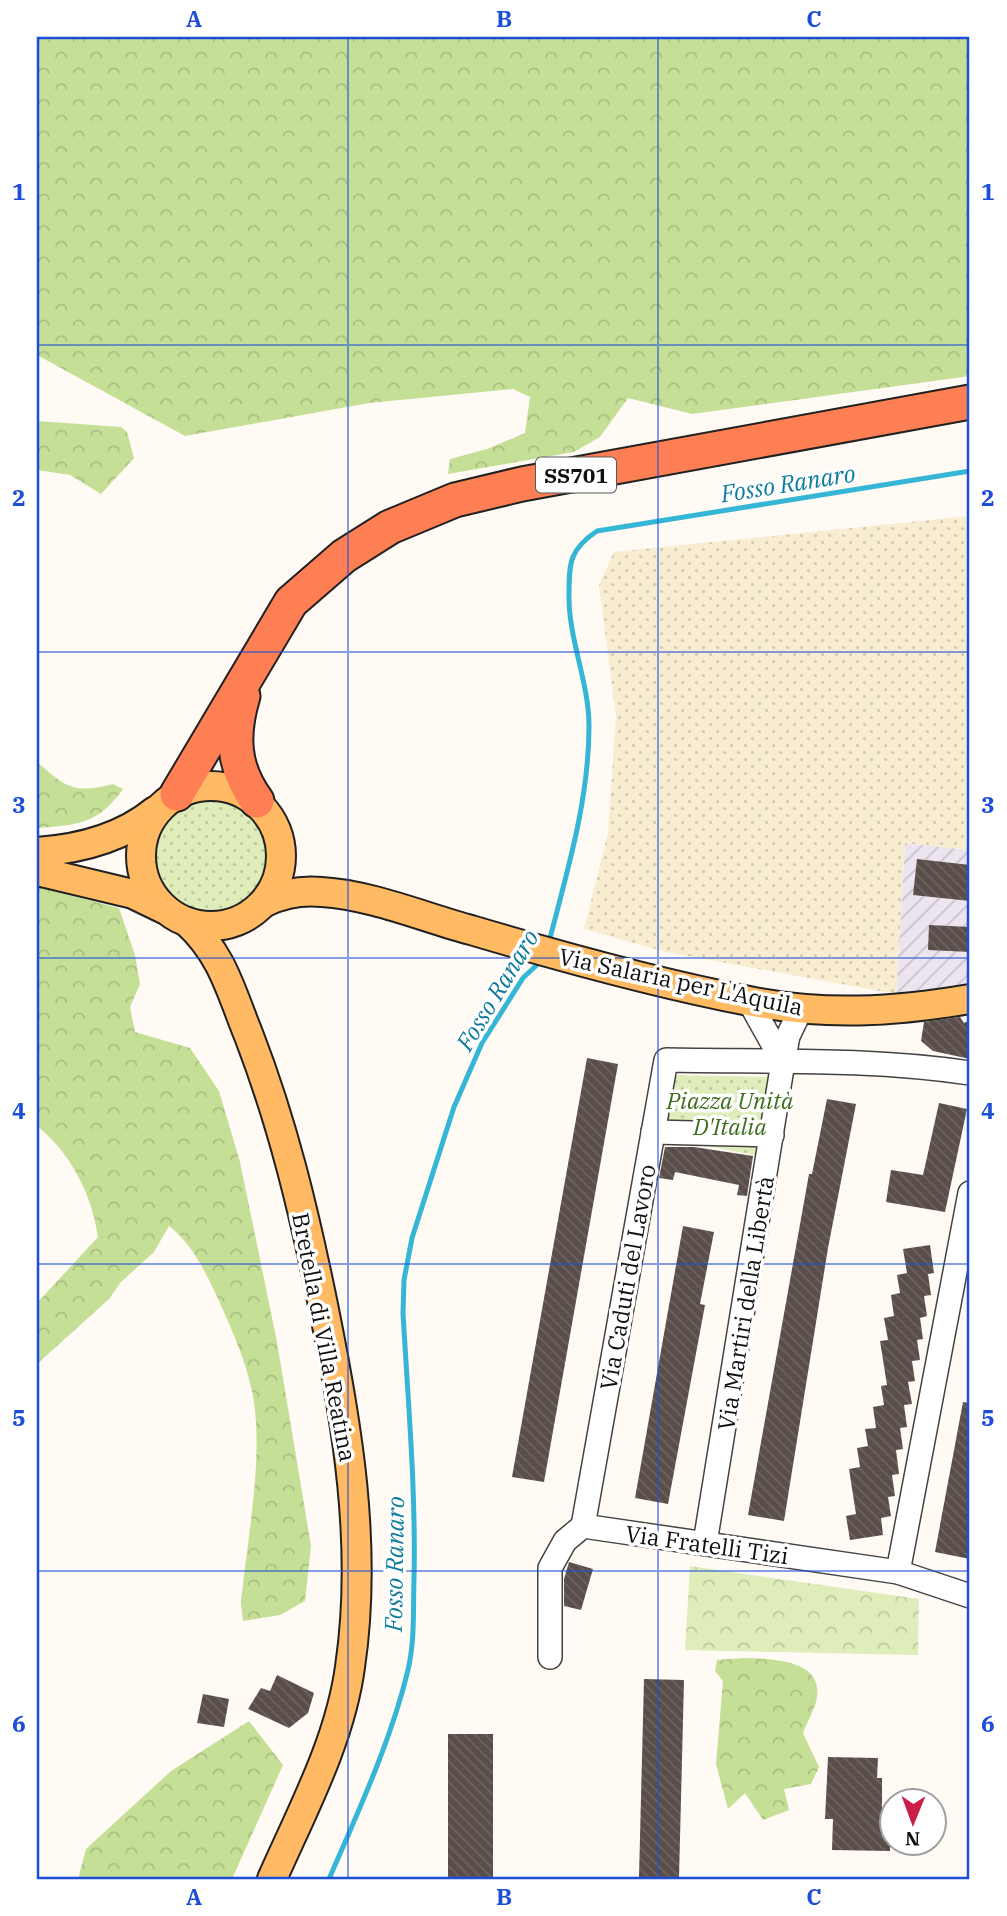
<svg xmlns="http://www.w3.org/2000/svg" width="1007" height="1916" font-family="'IBM Plex Serif',serif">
<defs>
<pattern id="industrial-furrows" width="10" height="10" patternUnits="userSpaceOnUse" patternTransform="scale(1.75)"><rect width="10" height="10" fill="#ece4ef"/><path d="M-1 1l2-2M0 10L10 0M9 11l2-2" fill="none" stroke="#c9c3cc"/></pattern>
<pattern id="farmland-dots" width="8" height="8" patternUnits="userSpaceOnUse" patternTransform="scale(1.75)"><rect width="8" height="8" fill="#f8edd1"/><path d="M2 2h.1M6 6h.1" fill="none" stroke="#d4cab2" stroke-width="1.8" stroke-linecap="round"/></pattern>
<pattern id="grass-dots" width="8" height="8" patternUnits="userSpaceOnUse" patternTransform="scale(1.75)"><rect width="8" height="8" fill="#deedb9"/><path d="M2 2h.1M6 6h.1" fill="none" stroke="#bdca9e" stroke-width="1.8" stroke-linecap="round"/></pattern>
<pattern id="forest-crowns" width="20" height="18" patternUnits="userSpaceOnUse" patternTransform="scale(1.75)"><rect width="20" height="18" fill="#c6df97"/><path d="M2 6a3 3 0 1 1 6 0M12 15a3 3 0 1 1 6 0" fill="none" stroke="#a9be81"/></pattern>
<pattern id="park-crowns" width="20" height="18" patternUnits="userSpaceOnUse" patternTransform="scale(1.75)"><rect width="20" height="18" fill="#deedb9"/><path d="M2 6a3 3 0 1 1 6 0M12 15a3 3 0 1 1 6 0" fill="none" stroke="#bdca9e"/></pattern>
<pattern id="building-back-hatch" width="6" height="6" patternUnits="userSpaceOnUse" patternTransform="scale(1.75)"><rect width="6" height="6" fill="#5a4e4b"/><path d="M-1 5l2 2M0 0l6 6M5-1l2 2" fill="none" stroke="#6d6361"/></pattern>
</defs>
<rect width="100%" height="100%" fill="#fffaf3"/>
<path fill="url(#industrial-furrows)" d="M 905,843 L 970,850 L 970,983 L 896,994 Z"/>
<path fill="url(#farmland-dots)" d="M 970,516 L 970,850 L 905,843 L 896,994 L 666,952 L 584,929 L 608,833 L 616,716 L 599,585 L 614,552 Z"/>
<g fill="url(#grass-dots)">
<circle cx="208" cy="856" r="58"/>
<path d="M 669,1075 L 773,1077 L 760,1156 L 660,1137 Z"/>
</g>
<g fill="url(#forest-crowns)">
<path d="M 37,37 L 970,37 L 970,376 L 692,414 L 628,398 L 600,437 L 574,452 L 448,474 L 450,459 L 487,449 L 525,433 L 530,397 L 513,389 L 369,403 L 185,436 L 37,355 Z"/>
<path d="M 37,421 L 121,427 L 127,432 L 134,458 L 101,494 L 70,475 L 37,470 Z"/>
<path d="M 37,762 C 67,788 74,794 113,784 L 123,789 C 98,824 78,825 37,828 Z"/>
<path d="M 37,887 L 119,908 L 135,955 L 140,984 L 130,1007 L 135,1032 L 190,1048 L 219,1091 L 240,1162 L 277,1342 L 311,1546 L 305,1601 L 280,1615 L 243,1621 L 241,1603 C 247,1539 265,1452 252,1391 C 245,1359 232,1330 219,1301 C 207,1275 192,1243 169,1226 L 154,1252 L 121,1282 L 109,1299 L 37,1364 L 37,1303 L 98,1237 C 92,1195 71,1153 37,1126 Z"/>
<path d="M 744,1658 C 772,1659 827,1659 816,1702 C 813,1712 807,1723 803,1733 L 819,1767 L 811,1784 L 784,1789 L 789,1810 L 763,1820 L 745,1793 L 728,1809 L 716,1764 L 723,1681 L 715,1671 L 717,1660 Z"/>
<path d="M 249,1721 L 283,1765 L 232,1879 L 78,1879 L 86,1849 L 171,1771 Z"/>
</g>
<path fill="url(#park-crowns)" d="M 690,1566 L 919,1599 L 918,1655 L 685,1650 Z"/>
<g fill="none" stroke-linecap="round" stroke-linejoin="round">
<g stroke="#36b6d7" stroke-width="5">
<path d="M 549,942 C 567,872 589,800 589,726 C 589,682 568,638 569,594 C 569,562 570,549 597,531 L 970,471"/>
<path d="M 329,1879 C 358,1812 391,1741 408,1670 C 415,1640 413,1609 414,1579 C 416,1490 408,1401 403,1313 L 404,1280 L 412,1238 L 454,1107 L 482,1043 L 523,978 L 541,961"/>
</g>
</g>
<g fill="url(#building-back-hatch)">
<path d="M 917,859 L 970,865 L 970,901 L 913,895 Z"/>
<path d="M 929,925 L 970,927 L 970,952 L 928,950 Z"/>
<path d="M 960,1017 L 964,1023 L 970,1020 L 970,1059 L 933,1051 L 921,1041 L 924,1022 Z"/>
<path d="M 587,1058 L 618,1064 L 544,1482 L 512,1477 Z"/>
<path d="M 827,1099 L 856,1104 L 828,1248 L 784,1521 L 748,1515 L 809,1174 L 812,1174 Z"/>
<path d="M 939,1103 L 967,1109 L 945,1212 L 886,1202 L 891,1170 L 923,1175 Z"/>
<path d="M 665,1147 L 694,1147 L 753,1156 L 747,1196 L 737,1195 L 739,1185 L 675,1172 L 673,1180 L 659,1178 Z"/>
<path d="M 683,1226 L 714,1232 L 700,1304 L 705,1305 L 668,1504 L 635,1498 Z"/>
<path d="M 930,1245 L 934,1273 L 928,1274 L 931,1295 L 924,1296 L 927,1316 L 920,1318 L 923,1339 L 917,1340 L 920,1360 L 912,1361 L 915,1381 L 908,1382 L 912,1404 L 904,1405 L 907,1427 L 900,1428 L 903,1449 L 896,1450 L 899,1474 L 892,1475 L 895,1496 L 888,1497 L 891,1516 L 881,1518 L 883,1535 L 850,1540 L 846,1516 L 856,1514 L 849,1469 L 860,1467 L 857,1448 L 868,1446 L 865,1429 L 876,1428 L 873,1407 L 884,1405 L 881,1386 L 887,1385 L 880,1341 L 888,1340 L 884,1318 L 894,1316 L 891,1295 L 900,1293 L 897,1275 L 907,1273 L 903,1249 Z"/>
<path d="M 963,1402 L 970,1403 L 970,1559 L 935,1552 Z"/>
<path d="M 569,1562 L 593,1569 L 581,1610 L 564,1606 L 564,1579 Z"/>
<path d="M 277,1675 L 314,1693 L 308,1713 L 289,1728 L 248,1709 L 261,1688 L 270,1691 Z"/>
<path d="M 644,1679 L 684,1680 L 679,1878 L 639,1877 Z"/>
<path d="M 203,1694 L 229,1699 L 224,1727 L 197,1723 Z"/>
<rect x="448" y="1734" width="45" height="145"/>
<path d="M 828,1757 L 878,1758 L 877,1778 L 882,1778 L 882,1824 L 890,1824 L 890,1851 L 832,1850 L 833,1819 L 825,1819 Z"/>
</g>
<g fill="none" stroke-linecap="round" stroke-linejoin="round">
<defs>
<g id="minor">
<path d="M 749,1001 L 783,1062 L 788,1036 L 801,1009"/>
<path d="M 653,1132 L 772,1135"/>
<path d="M 583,1526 L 666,1060 C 768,1062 869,1058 970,1073"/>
<path d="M 705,1543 L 783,1062"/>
<path d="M 898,1572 L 970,1193"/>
<path d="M 550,1657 L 550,1568 L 565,1541 L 583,1526 L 898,1572 L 970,1596"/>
</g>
<g id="major">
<circle cx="211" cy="856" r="70"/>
<path d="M 37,852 C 80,849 122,838 155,811"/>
<path d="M 37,871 L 133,894 L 164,909"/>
<path d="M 265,902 C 284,893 301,890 322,892 C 371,895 423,917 471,930 C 562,957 655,983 749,1001 C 826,1016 893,1012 970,999"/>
<path d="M 187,922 C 223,955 231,992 249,1036 C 283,1124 304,1212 323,1305 C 347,1423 368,1546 350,1667 C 340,1741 302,1811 272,1879"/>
</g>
<g id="highway">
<path d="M 243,696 C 231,736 233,768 257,801"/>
<path d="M 177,794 L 291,602 L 344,556 L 390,527 L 455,500 L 522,484 L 970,402"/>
</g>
</defs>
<use href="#minor" stroke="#434343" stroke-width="26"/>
<use href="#major" stroke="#212121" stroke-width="32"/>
<use href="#highway" stroke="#212121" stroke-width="37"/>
<use href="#minor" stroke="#fff" stroke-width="23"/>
<use href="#major" stroke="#ffba63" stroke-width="28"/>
<use href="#highway" stroke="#fd7f53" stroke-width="33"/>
</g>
<path fill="none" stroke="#1d4ed8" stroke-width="2" stroke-opacity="0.55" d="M 348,37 L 348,1879M 658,37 L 658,1879M 37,345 L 970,345M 37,652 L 970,652M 37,958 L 970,958M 37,1264 L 970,1264M 37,1571 L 970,1571"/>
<g text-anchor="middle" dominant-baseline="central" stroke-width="7" stroke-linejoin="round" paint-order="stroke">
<rect fill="#fff" stroke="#585858" stroke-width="2" x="536" y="457.5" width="80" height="35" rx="5"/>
<g font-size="21" font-weight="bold" fill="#101010">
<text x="576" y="475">SS701</text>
</g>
<g font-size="23" fill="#101010" stroke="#fff">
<text transform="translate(681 981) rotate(12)">Via Salaria per L'Aquila</text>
<text transform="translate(627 1277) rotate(-80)">Via Caduti del Lavoro</text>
<text transform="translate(745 1303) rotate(-81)">Via Martiri della Libertà</text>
<text transform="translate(325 1337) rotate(79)">Bretella di Villa Reatina</text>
<text transform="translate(707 1544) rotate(8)">Via Fratelli Tizi</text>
</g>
<g font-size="23" font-style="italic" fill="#3c6e1a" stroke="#fff">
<text x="730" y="1100">Piazza Unità<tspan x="730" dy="26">D'Italia</tspan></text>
</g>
<g font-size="24" font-style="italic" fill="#0f7b9c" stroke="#fff">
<text transform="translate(788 483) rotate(-9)">Fosso Ranaro</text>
<text transform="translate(497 990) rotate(-59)">Fosso Ranaro</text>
<text transform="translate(394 1564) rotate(-89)">Fosso Ranaro</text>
</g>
</g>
<rect width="1007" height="1916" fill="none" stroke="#ffffff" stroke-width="77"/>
<g transform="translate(913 1822) rotate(181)"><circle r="33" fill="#ffffff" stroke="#9f9f9f" stroke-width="2"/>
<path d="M0-5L12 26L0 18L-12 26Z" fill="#cb1d48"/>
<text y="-10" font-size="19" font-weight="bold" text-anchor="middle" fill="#101010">N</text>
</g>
<rect x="38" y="38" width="930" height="1840" fill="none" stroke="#1d4ed8" stroke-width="2.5"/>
<g font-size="23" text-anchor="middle" font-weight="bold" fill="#1d4ed8">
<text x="194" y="27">A</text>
<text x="504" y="27">B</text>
<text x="814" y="27">C</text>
<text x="19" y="200">1</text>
<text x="988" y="200">1</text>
<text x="19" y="506">2</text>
<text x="988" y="506">2</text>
<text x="19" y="813">3</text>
<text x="988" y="813">3</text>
<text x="19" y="1119">4</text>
<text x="988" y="1119">4</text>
<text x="19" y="1426">5</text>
<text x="988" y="1426">5</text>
<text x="19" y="1732">6</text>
<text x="988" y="1732">6</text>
<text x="194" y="1905">A</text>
<text x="504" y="1905">B</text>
<text x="814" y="1905">C</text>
</g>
</svg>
